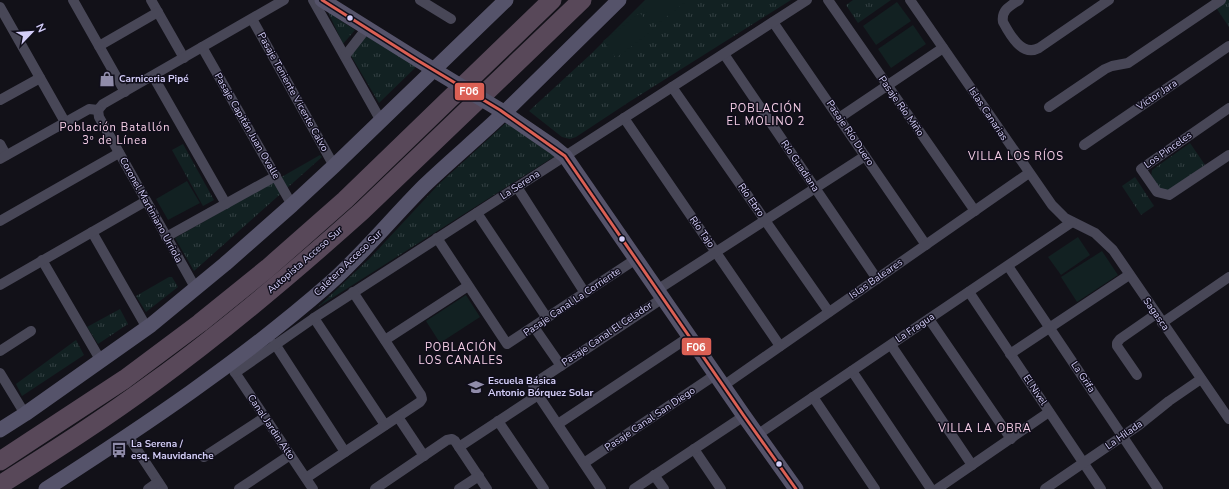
<svg xmlns="http://www.w3.org/2000/svg" width="1229" height="489" font-family="'Nunito Sans',sans-serif">
<defs>
<pattern id="grass-tufts" width="24" height="20" patternUnits="userSpaceOnUse"><rect width="24" height="20" fill="#122122"/><path d="M3 7l-1-3M5 7V3M7 7l1-3M15 17l-1-3M17 17v-4M19 17l1-3" fill="none" stroke="#344043"/></pattern>
</defs>
<rect width="100%" height="100%" fill="#121118"/>
<g fill="url(#grass-tufts)">
<path d="M 645,0 L 791,0 L 629,102 L 576,137 L 570,139 L 562,137 L 529,111 L 591,54 Z"/>
<path d="M 853,0 L 891,0 L 858,23 L 846,5 Z"/>
<path d="M 1211,0 L 1229,0 L 1229,27 Z"/>
<path d="M 328,12 L 355,30 L 343,44 Z"/>
<path d="M 366,32 L 417,66 L 379,103 L 350,54 Z"/>
<path d="M 508,121 L 555,156 L 318,307 L 371,257 L 439,184 Z"/>
<path d="M 1190,143 L 1205,165 L 1166,192 L 1159,190 L 1151,177 L 1152,170 Z"/>
<path d="M 183,144 L 214,200 L 203,206 L 172,150 Z"/>
<path d="M 320,155 L 322,157 L 194,271 L 175,238 Z"/>
<path d="M 1135,177 L 1154,206 L 1141,215 L 1122,186 Z"/>
<path d="M 169,277 L 172,277 L 178,287 L 146,312 L 136,296 Z"/>
<path d="M 120,309 L 128,324 L 98,344 L 87,327 Z"/>
<path d="M 76,340 L 84,355 L 22,396 L 16,384 Z"/>
</g>
<g fill="#122122">
<path d="M 653,0 L 688,0 L 656,25 L 643,8 Z"/>
<path d="M 897,2 L 911,21 L 876,45 L 863,26 Z"/>
<path d="M 640,13 L 653,30 L 616,58 L 603,41 Z"/>
<path d="M 913,25 L 926,44 L 891,68 L 878,49 Z"/>
<path d="M 187,181 L 200,203 L 168,220 L 156,199 Z"/>
<path d="M 1078,237 L 1090,255 L 1061,275 L 1048,257 Z"/>
<path d="M 1102,251 L 1118,275 L 1077,302 L 1061,277 Z"/>
<path d="M 466,295 L 480,317 L 440,343 L 426,321 Z"/>
</g>
<g fill="none" stroke-linecap="round" stroke-linejoin="round">
<g stroke="#484757" stroke-width="10">
<path d="M 73,0 L 125,92"/>
<path d="M 151,0 L 184,58"/>
<path d="M 313,0 L 381,121"/>
<path d="M 420,0 L 451,19"/>
<path d="M 828,0 L 975,211"/>
<path d="M 910,0 L 1052,205 L 1065,218 L 1095,233 L 1113,250 L 1229,419"/>
<path d="M 1019,0 C 1010,6 1001,10 1003,22 C 1010,35 1022,57 1039,48 L 1109,0"/>
<path d="M 0,7 L 65,122"/>
<path d="M 252,19 L 334,166"/>
<path d="M 773,22 L 926,245"/>
<path d="M 99,46 L 158,12"/>
<path d="M 202,47 L 292,205"/>
<path d="M 724,54 L 877,279"/>
<path d="M 345,56 L 366,29"/>
<path d="M 153,76 L 226,204"/>
<path d="M 672,87 L 829,312"/>
<path d="M 0,100 L 40,78"/>
<path d="M 1049,107 L 1105,69 L 1112,66 L 1128,63 L 1221,0"/>
<path d="M 1229,108 L 1141,169 L 1157,192 L 1169,195 L 1229,155"/>
<path d="M 98,110 L 103,104 L 284,0"/>
<path d="M 98,110 L 99,117 L 196,289"/>
<path d="M 624,118 L 780,346"/>
<path d="M 839,118 L 943,48"/>
<path d="M 0,144 L 6,155"/>
<path d="M 1084,145 L 1229,46"/>
<path d="M 0,159 L 89,109 L 98,110"/>
<path d="M 517,187 L 585,293"/>
<path d="M 477,213 L 547,318"/>
<path d="M 0,221 L 119,153"/>
<path d="M 92,232 L 147,328"/>
<path d="M 166,237 L 276,176"/>
<path d="M 437,238 L 507,344 L 636,259"/>
<path d="M 42,260 L 101,361"/>
<path d="M 1008,266 L 1158,489"/>
<path d="M 0,285 L 146,201"/>
<path d="M 657,290 L 865,156"/>
<path d="M 969,292 L 1101,489"/>
<path d="M 314,318 L 385,425"/>
<path d="M 929,319 L 1011,439"/>
<path d="M 1162,323 L 1229,277"/>
<path d="M 534,327 L 561,366"/>
<path d="M 385,340 L 468,286"/>
<path d="M 275,344 L 345,452"/>
<path d="M 891,345 L 972,465"/>
<path d="M 0,351 L 31,331"/>
<path d="M 1010,354 L 1129,275"/>
<path d="M 232,368 L 313,489"/>
<path d="M 852,371 L 931,489"/>
<path d="M 0,373 L 25,414"/>
<path d="M 235,373 L 314,318 L 807,0"/>
<path d="M 1137,375 L 1117,346 L 1117,343 L 1120,339 L 1156,314"/>
<path d="M 723,386 L 1029,173"/>
<path d="M 813,397 L 875,489"/>
<path d="M 398,417 L 424,456"/>
<path d="M 498,421 L 544,489"/>
<path d="M 558,424 L 689,337"/>
<path d="M 757,435 L 1072,222"/>
<path d="M 128,436 L 163,489"/>
<path d="M 459,447 L 538,395"/>
<path d="M 694,449 L 721,489"/>
<path d="M 204,457 L 265,417"/>
<path d="M 584,463 L 715,375"/>
<path d="M 654,475 L 664,489"/>
<path d="M 306,478 L 420,402 L 422,399 L 421,395 L 353,292"/>
<path d="M 148,489 L 158,482"/>
<path d="M 239,489 L 290,455"/>
<path d="M 375,489 L 447,440 L 452,439 L 455,441 L 487,489"/>
<path d="M 459,489 L 479,476"/>
<path d="M 601,489 L 534,389 L 533,385 L 535,383 L 663,298"/>
<path d="M 634,489 L 744,416"/>
<path d="M 937,489 L 1049,412"/>
<path d="M 1045,489 L 1139,425 L 1169,401 L 1201,379"/>
</g>
<g stroke="#55536a" stroke-width="15">
<path d="M 322,0 L 439,73"/>
<path d="M 500,110 L 554,147 L 565,156 L 744,416 L 796,489"/>
<path d="M 0,430 L 25,414 L 151,325 L 225,264 L 292,205 L 334,166 L 506,0"/>
<path d="M 46,489 C 144,426 241,361 329,284 C 363,254 392,218 424,186 C 450,161 479,137 505,112 C 543,75 581,37 619,0"/>
</g>
<g stroke="#584859" stroke-width="19">
<path d="M 0,461 L 125,379 L 200,323 L 268,268 L 345,200 L 552,0"/>
<path d="M 0,485 C 52,452 104,419 154,382 C 227,329 295,271 362,211 L 582,0"/>
</g>
<path stroke="#55536a" stroke-width="15" d="M 439,73 L 500,110"/>
<defs>
<path id="bus-1" d="M 322,0 L 417,60 L 500,110 L 565,156 L 744,416 L 796,489"/>
</defs>
<use href="#bus-1" stroke="#100e1b" stroke-width="6"/>
<use href="#bus-1" stroke="#db6054" stroke-width="3"/>
</g>
<defs>
<symbol id="shop-bare" viewBox="-9 -9 18 18"><path d="M-5-2.5h2.3a2.7 3.5 0 0 1 5.4 0H5L5.5 6h-11ZM-1.5-2.5h3a1.5 2.3 0 0 0-3 0Z" fill="#908caa" stroke="#100e1b" stroke-width="2.5" paint-order="stroke"/></symbol>
<symbol id="school-bare" viewBox="-9 -9 18 18"><path d="M0-5L7-2L0 1L-7-2ZM-4 1L0 2.5L4 1V4Q0 6-4 4Z" fill="#908caa" stroke="#100e1b" stroke-width="2.5" paint-order="stroke"/></symbol>
<symbol id="bus-bare" viewBox="-9 -9 18 18"><path d="M-5-6H5V4H4V6H2V4H-2V6H-4V4H-5ZM-3.5-4V0h7V-4ZM-3.5 1.2v1.5H-2V1.2ZM2 1.2v1.5H3.5V1.2Z" fill="#908caa" stroke="#100e1b" stroke-width="2.5" paint-order="stroke"/></symbol>
</defs>
<g fill-rule="evenodd">
<use href="#shop-bare" x="96" y="68" width="22" height="22"/>
<use href="#school-bare" x="465" y="376" width="22" height="22"/>
<use href="#bus-bare" x="108" y="439" width="22" height="22"/>
</g>
<g fill="#d4cef8" stroke="#100e1b" stroke-width="1.5">
<circle cx="350" cy="18" r="3.5"/>
<circle cx="622" cy="239" r="3.5"/>
<circle cx="779" cy="464" r="3.5"/>
</g>
<g text-anchor="middle" dominant-baseline="central" stroke-width="3" stroke-linejoin="round" paint-order="stroke">
<g font-size="10" font-weight="bold" fill="#d4cef8" stroke="#100e1b" text-anchor="start">
<text x="119" y="79">Carniceria Pipé</text>
<text x="488" y="381">Escuela Básica<tspan x="488" dy="12">Antonio Bórquez Solar</tspan></text>
<text x="131" y="444">La Serena /<tspan x="131" dy="12">esq. Mauvidanche</tspan></text>
</g>
<g font-size="10" fill="#d4cef8" stroke="#100e1b">
<text transform="translate(293 92) rotate(61)">Pasaje Teniente Vicente Calvo</text>
<text transform="translate(1157 95) rotate(-34)">Víctor Jara</text>
<text transform="translate(901 106) rotate(55)">Pasaje Río Miño</text>
<text transform="translate(988 114) rotate(56)">Islas Canarias</text>
<text transform="translate(247 126) rotate(60)">Pasaje Capitán Juan Ovalle</text>
<text transform="translate(850 133) rotate(56)">Pasaje Río Duero</text>
<text transform="translate(1168 150) rotate(-35)">Los Pinceles</text>
<text transform="translate(800 166) rotate(56)">Río Guadiana</text>
<text transform="translate(520 185) rotate(-33)">La Serena</text>
<text transform="translate(751 200) rotate(55)">Río Ebro</text>
<text transform="translate(151 210) rotate(61)">Coronel Martiniano Urriola</text>
<text transform="translate(702 232) rotate(55)">Río Tajo</text>
<text transform="translate(305 260) rotate(-41)">Autopista Acceso Sur</text>
<text transform="translate(348 263) rotate(-44)">Caletera Acceso Sur</text>
<text transform="translate(876 279) rotate(-35)">Islas Baleares</text>
<text transform="translate(572 302) rotate(-34)">Pasaje Canal La Corriente</text>
<text transform="translate(1156 314) rotate(55)">Sagasca</text>
<text transform="translate(915 328) rotate(-34)">La Fragua</text>
<text transform="translate(607 334) rotate(-34)">Pasaje Canal El Celador</text>
<text transform="translate(1083 377) rotate(56)">La Grifa</text>
<text transform="translate(1035 390) rotate(56)">El Nivel</text>
<text transform="translate(650 419) rotate(-34)">Pasaje Canal San Diego</text>
<text transform="translate(271 427) rotate(56)">Canal Jardin Alto</text>
<text transform="translate(1124 435) rotate(-35)">La Hilada</text>
</g>
<g font-size="11" letter-spacing="1" fill="#f8d0e8" stroke="#100e1b">
<text x="766" y="108">POBLACIÓN<tspan x="766" dy="13">EL MOLINO 2</tspan></text>
<text x="115" y="127">Población Batallón<tspan x="115" dy="13">3º de Línea</tspan></text>
<text x="1016" y="156">VILLA LOS RÍOS</text>
<text x="461" y="347">POBLACIÓN<tspan x="461" dy="13">LOS CANALES</tspan></text>
<text x="985" y="428">VILLA LA OBRA</text>
</g>
</g>
<g stroke="#100e1b" stroke-width="1.5">
<rect x="454" y="82" width="31" height="19" rx="4" fill="#db6054"/>
<rect x="681" y="337" width="31" height="19" rx="4" fill="#db6054"/>
</g>
<g font-size="11" text-anchor="middle" font-weight="bold" fill="#fff">
<text x="469" y="95">F06</text>
<text x="696" y="351">F06</text>
</g>
<g transform="translate(32 32) rotate(65)" stroke="#100e1b" stroke-width="3" paint-order="stroke">
<path d="M0-3L7 15L0 10L-7 15Z" fill="#d4cef8"/>
<text y="-6" font-size="11" font-weight="bold" text-anchor="middle" fill="#d4cef8">N</text>
</g>
</svg>
